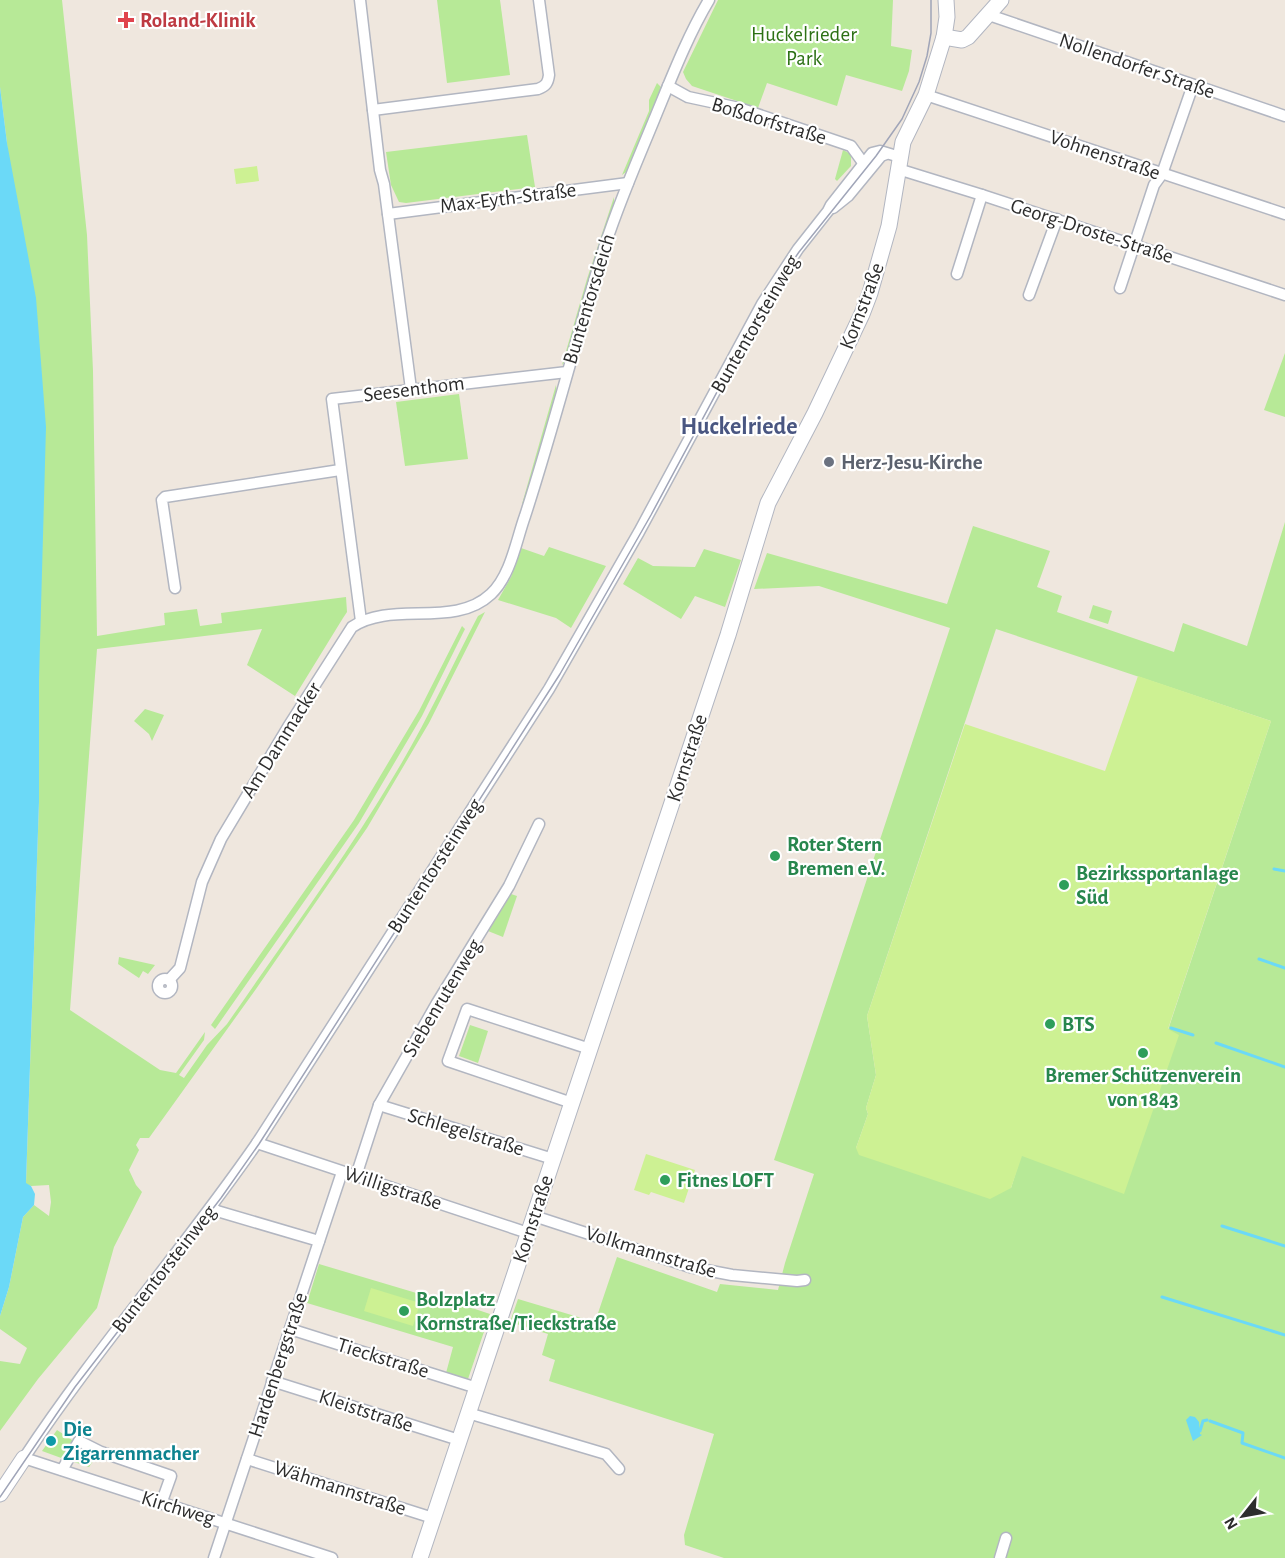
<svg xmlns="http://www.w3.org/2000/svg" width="1285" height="1558" font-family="'Alegreya Sans',sans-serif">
<rect width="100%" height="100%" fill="#efe7de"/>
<g fill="#b7e997" fill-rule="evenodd">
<path d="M 0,0 L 62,0 L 87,235 L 93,371 L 97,636 L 165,625 L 164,613 L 197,609 L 200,626 L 222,623 L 221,613 L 346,597 L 347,612 L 343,618 L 295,696 L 247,665 L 262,629 L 97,649 L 70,1010 L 160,1070 L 176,1073 L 205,1032 L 204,1040 L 179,1075 L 184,1078 L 207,1045 L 227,1024 C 284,941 344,860 395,774 C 426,723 451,668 478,616 L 485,612 L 429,723 L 367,828 L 256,989 L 149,1138 L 140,1138 L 136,1145 L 139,1150 L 129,1170 L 136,1185 L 142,1192 L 114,1247 L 97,1308 L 38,1379 L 0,1431 L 0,1361 L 20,1364 L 27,1348 L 0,1329 L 0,1316 L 9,1287 L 23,1217 L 34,1205 L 49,1216 L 51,1202 L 49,1185 L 31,1186 L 26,1184 L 39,802 L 39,680 L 7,143 L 0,87 Z"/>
<path d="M 437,0 L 500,0 L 510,75 L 447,83 Z"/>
<path d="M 718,0 L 893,0 L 891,46 L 912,50 L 909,71 L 902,91 L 846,75 L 837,106 L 767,83 L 758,108 L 692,86 L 686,79 L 683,72 Z"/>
<path d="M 657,83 L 662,88 L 626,172 L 622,175 L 649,111 L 649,100 Z"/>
<path d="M 527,135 L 535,187 L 406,203 L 399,202 L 391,185 L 386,152 Z"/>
<path d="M 843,150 L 851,154 L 851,166 L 837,181 L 835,179 Z"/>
<path d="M 614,197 L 614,206 L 567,360 L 562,365 L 587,279 Z"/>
<path d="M 1285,353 L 1285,417 L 1264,410 Z"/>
<path d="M 556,385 L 557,396 L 526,501 L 522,504 Z"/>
<path d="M 459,394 L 468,459 L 405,466 L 396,402 Z"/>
<path d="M 1285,522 L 1285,1558 L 724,1558 L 685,1545 L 684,1535 L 714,1434 L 549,1381 L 555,1360 L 542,1355 L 548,1334 L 510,1322 L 518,1299 L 595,1322 L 617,1257 L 717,1292 L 720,1284 L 778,1290 L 785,1263 L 814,1174 L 774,1160 L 950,628 L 819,586 L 754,589 L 767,553 L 947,604 L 973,526 L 1050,551 L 1037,587 L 1062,596 L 1057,612 L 1174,652 L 1183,623 L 1247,646 ZM 996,629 L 1271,721 L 1168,1030 L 1021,1156 L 1011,1188 L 856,1148 L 868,1114 L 866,1108 L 876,1075 L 867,1016 Z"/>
<path d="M 549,547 L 606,566 L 571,628 L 556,618 L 498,600 L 511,577 L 521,548 L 544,556 Z"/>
<path d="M 704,549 L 741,560 L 725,607 L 695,596 L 681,619 L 623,584 L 638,558 L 653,566 L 695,567 Z"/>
<path d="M 1093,605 L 1112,611 L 1108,624 L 1089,618 Z"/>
<path d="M 462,626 L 465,629 L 422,716 L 359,823 L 215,1029 L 211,1025 L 354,820 L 419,711 Z"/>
<path d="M 145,709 L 164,715 L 152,741 L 149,734 L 134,721 Z"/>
<path d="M 511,894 L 517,896 L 503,937 L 488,931 Z"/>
<path d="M 119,957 L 155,965 L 148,974 L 143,971 L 139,978 L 118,964 Z"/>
<path d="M 470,1025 L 488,1031 L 478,1063 L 459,1056 Z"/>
<path d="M 319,1264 L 450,1303 L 451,1301 L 490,1314 L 468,1379 L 446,1373 L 453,1347 L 307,1303 Z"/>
<path d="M 57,1430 L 75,1442 L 64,1459 L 42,1451 Z"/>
<path d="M 80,1446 L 97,1455 L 89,1467 L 71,1461 Z"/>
</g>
<g fill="#cdf193">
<path d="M 257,166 L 259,181 L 236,184 L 234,169 Z"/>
<path d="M 1138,676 L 1271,721 L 1168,1029 L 1179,1035 L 1124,1194 L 1022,1156 L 1011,1188 L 990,1199 L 859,1155 L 856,1148 L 868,1114 L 866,1108 L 876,1075 L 867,1016 L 965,724 L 1105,771 Z"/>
<path d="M 646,1154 L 695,1170 L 684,1203 L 651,1192 L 649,1195 L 634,1190 Z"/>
<path d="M 371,1288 L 420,1303 L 413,1326 L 364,1311 Z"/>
</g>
<g fill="#6bd9f7">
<path d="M 0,87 L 7,143 L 36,298 L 46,427 L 39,680 L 39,802 L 26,1183 L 31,1186 L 35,1194 L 34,1205 L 23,1217 L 9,1287 L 0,1316 Z"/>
<path d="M 1190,1416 L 1195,1417 L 1199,1422 L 1200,1434 L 1202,1435 L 1193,1441 L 1186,1420 Z"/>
</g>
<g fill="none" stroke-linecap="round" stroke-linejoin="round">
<g stroke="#6bd9f7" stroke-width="3">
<path d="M 1274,869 L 1285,871"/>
<path d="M 1259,959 L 1285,968"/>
<path d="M 1171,1028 L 1193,1035"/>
<path d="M 1216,1043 L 1285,1067"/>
<path d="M 1222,1226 L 1285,1246"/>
<path d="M 1162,1297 L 1285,1335"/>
<path d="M 1210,1421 L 1243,1433 L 1242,1443 L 1285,1458"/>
<path d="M 1200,1431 L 1203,1421 L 1207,1420"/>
</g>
<defs>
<g id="street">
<path d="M 360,0 L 380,170 L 384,184 L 411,389"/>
<path d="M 989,15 L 1285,116"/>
<path d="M 668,86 L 688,97 L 739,108 L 851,146 L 864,164"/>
<path d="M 926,95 L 1285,214"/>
<path d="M 373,110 L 538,89 C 546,86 548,83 549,75 L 539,0"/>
<path d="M 898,169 L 982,195 L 1285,295"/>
<path d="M 833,208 L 848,196 L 881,156 L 886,154"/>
<path d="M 388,214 L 628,183"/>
<path d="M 957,274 L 982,195"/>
<path d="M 1120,288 L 1154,185 L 1162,174 L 1193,85"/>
<path d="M 1029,295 L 1057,219"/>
<path d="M 175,588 L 162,500 L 165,497 L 340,470"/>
<path d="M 361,621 L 332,399 L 567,372"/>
<circle cx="165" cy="986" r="7"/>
<path d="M 169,980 L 180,968 L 202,882 L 221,839 L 288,727 L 352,627 C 392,600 454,629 491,594 C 511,575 516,541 525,516 C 553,430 575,342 602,255 C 616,209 636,164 654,120 C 671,79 687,37 709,0"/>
<path d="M 572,1103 L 448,1061 L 467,1009 L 590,1049"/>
<path d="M 379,1105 L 553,1159"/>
<path d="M 257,1143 L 528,1233"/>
<path d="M 356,1176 L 379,1105 L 437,1003 L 509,886 L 539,824"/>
<path d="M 211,1207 L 217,1211 L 319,1241"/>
<path d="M 534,1216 L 690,1267 L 732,1275 L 797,1281 L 805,1280"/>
<path d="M 290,1329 L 477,1388"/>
<path d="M 272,1381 L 459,1440"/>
<path d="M 468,1413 L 606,1454 L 619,1469"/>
<path d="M 247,1459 L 433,1518"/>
<path d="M 62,1470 L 79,1441 L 101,1452 L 171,1476 L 161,1504"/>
<path d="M 214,1558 L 342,1172"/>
<path d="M 332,1558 L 24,1458 C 96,1349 183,1250 257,1143 L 549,689 L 639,532 L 762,304 L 798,249 L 828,211 L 831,205 L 872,153 L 880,151 L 900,157"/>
<path d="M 1000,1558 L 1006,1538"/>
</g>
<g id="secondary">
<path d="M 944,37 L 962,40 L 968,37 L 1001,0"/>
<path d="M 0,1494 L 24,1458"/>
<path d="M 420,1558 L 728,635 L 768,503 L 815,413 L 862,314 L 870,293 L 889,226 L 903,142 L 926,95 L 944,37 L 947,17 L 946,0"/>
</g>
</defs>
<use href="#street" stroke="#b2b6c1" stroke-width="13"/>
<use href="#secondary" stroke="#b2b6c1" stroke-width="17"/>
<use href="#street" stroke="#fff" stroke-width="10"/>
<use href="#secondary" stroke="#fff" stroke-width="15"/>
<path stroke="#a0a5b8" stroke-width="1.5" d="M 0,1497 L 75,1387 L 221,1198 L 259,1144 L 560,674 L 651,515 L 768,297 L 799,252 L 876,156 L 902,119 L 919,82 L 927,56 L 931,33 L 931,0"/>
</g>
<path fill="#e0444e" stroke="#fff" stroke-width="2" d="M123 11h6v6h6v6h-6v6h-6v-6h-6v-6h6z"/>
<circle fill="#6b7280" stroke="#fff" stroke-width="2" cx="829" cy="462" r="6"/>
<g fill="#2e9e5b" stroke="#fff" stroke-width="2">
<circle cx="775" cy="856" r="6"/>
<circle cx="1064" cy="885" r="6"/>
<circle cx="1050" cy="1024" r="6"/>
<circle cx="1143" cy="1053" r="6"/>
<circle cx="665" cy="1180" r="6"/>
<circle cx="404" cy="1311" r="6"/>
</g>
<circle fill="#0f9aa8" stroke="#fff" stroke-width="2" cx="51" cy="1441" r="6"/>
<g text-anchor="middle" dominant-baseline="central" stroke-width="4.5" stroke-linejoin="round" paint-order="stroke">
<g font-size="21" font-weight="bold" fill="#be3a42" stroke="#fff" text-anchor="start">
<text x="140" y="20">Roland-Klinik</text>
</g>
<g font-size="21" fill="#2d7115" stroke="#fff">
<text x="804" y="34">Huckelrieder<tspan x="804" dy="24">Park</tspan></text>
</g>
<g font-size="21" fill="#2d2d2d" stroke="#fff">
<text transform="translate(1137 66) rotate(19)">Nollendorfer Straße</text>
<text transform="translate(769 121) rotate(17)">Boßdorfstraße</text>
<text transform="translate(1105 155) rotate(19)">Vohnenstraße</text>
<text transform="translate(508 198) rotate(-7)">Max-Eyth-Straße</text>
<text transform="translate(1092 231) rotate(18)">Georg-Droste-Straße</text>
<text transform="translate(589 299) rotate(-73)">Buntentorsdeich</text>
<text transform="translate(862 306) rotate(-69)">Kornstraße</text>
<text transform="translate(755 324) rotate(-60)">Buntentorsteinweg</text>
<text transform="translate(414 389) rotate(-7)">Seesenthom</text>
<text transform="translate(281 740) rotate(-58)">Am Dammacker</text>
<text transform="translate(687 758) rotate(-72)">Kornstraße</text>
<text transform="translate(435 866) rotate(-57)">Buntentorsteinweg</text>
<text transform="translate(442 998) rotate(-59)">Siebenrutenweg</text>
<text transform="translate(466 1132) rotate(17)">Schlegelstraße</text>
<text transform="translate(393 1188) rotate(18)">Willigstraße</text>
<text transform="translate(533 1219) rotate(-72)">Kornstraße</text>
<text transform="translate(651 1252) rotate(17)">Volkmannstraße</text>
<text transform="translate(164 1269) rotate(-52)">Buntentorsteinweg</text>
<text transform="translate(383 1358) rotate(17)">Tieckstraße</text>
<text transform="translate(278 1365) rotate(-72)">Hardenbergstraße</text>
<text transform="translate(366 1411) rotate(18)">Kleiststraße</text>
<text transform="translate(340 1488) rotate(18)">Wähmannstraße</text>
<text transform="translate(178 1508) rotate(17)">Kirchweg</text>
</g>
<g font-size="21" font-weight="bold" fill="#5b616d" stroke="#fff" text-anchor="start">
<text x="841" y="462">Herz-Jesu-Kirche</text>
</g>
<g font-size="21" font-weight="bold" fill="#27864d" stroke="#fff" text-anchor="start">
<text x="787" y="844">Roter Stern<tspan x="787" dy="24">Bremen e.V.</tspan></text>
<text x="1076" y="873">Bezirkssportanlage<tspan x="1076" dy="24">Süd</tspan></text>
<text x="1062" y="1024">BTS</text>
<text x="1143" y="1075" text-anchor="middle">Bremer Schützenverein<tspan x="1143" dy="24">von 1843</tspan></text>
<text x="677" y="1180">Fitnes LOFT</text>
<text x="416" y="1299">Bolzplatz<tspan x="416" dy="24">Kornstraße/Tieckstraße</tspan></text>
</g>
<g font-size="21" font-weight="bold" fill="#0d838f" stroke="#fff" text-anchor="start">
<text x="63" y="1429">Die<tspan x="63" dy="24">Zigarrenmacher</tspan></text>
</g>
<g font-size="24" font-weight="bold" fill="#495681" stroke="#fff">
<text x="739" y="427">Huckelriede</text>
</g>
</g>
<g transform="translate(1243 1516) rotate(239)" stroke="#ffffff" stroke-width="4.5" paint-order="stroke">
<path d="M0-4.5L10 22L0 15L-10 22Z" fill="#2d2d2d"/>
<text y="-9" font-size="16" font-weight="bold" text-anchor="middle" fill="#2d2d2d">N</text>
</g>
</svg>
